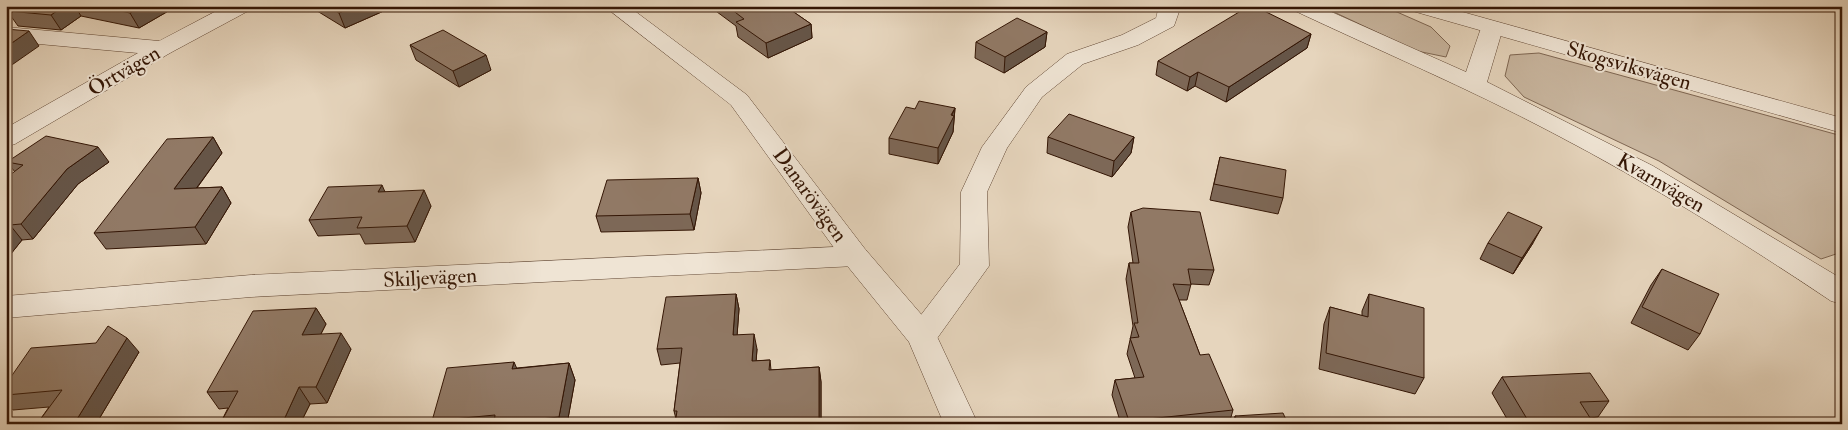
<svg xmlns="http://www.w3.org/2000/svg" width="1848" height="430" font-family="'IM FELL Double Pica',serif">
<rect width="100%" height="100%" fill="#e6d5bd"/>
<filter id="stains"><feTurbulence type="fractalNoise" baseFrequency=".004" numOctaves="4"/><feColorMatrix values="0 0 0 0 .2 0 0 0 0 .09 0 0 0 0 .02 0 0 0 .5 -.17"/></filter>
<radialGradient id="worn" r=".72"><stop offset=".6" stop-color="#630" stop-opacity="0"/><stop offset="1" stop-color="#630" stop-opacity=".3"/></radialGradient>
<g fill="#c8b59e" stroke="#7e6652">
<path d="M 1321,6 L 1376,6 L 1397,12 L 1431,27 L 1450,46 L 1446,57 L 1417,51 Z"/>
<path d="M 1539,53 L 1842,136 L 1842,252 L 1821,259 L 1659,161 L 1524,97 L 1505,76 L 1510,55 Z"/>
</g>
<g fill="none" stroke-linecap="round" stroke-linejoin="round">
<defs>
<g id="minor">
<path d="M 226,6 L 253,6 L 250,10 L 170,53 L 15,144 L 6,147 L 6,128 L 138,53 L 6,41 L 6,27 L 159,41 Z"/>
<path d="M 1159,6 L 1181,6 L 1174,26 L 1138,45 L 1083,64 L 1042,97 L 1007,148 L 987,192 L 989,266 L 933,344 L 922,348 L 911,344 L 906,336 L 911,328 L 960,264 L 961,192 L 982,147 L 1026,87 L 1067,54 L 1122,35 L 1156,18 Z"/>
<path d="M 1290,6 L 1318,6 L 1466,72 L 1481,28 L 1484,23 L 1492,21 L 1500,23 L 1503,28 L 1487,82 L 1653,166 L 1842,279 L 1842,304 L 1831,301 C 1741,241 1649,183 1553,133 C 1468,88 1380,51 1293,10 Z"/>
<path d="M 855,246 L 865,249 L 869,256 L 865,263 L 855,266 L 251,297 L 6,318 L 6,296 L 251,275 Z"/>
</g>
<g id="tertiary">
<path d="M 604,6 L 628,6 L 747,95 L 865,249 L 933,328 L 978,424 L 944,424 L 909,342 L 845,263 L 731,105 Z"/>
<path d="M 1406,6 L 1441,6 L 1842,118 L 1842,133 L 1409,10 Z"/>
</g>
</defs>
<use href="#minor" stroke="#604633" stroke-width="1"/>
<use href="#tertiary" stroke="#604633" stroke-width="1"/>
<use href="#minor" fill="#efe4d4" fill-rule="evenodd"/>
<use href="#tertiary" fill="#efe4d4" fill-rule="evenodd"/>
</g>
<g fill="#7d6857" stroke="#341605">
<path d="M 6,6 L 177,6 L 139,28 L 81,16 L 61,30 L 18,26 L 8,12 L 6,12 Z"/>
<path d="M 309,6 L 395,6 L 345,28 Z"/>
<path d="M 709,6 L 785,6 L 811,24 L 812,38 L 768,58 L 738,37 L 736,26 Z"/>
<path d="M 1047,32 L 1045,47 L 1004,73 L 975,58 L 976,42 Z"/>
<path d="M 1311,34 L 1307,48 L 1226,102 L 1195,86 L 1187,91 L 1156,75 L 1158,61 Z"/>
<path d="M 410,45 L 491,70 L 459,87 L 416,60 Z"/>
<path d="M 955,108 L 953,132 L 938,164 L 889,154 L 889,138 L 915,109 Z"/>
<path d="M 213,137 L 222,153 L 197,188 L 222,187 L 231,203 L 206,244 L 106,249 L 94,233 Z"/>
<path d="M 1048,137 L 1134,137 L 1131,153 L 1112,177 L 1047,153 Z"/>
<path d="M 1220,157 L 1283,198 L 1278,214 L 1210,200 Z"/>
<path d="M 7,162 L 109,162 L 78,184 L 33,239 L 22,240 L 10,255 L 6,255 L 6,178 L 15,172 Z"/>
<path d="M 698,178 L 701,193 L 694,230 L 601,232 L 596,216 Z"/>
<path d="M 385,192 L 431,206 L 415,242 L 365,244 L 360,234 L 318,236 L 309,220 Z"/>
<path d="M 1131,212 L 1214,270 L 1209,285 L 1191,284 L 1187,300 L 1179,300 L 1200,355 L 1233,410 L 1229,424 L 1121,424 L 1112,395 L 1115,380 L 1135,378 L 1127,354 L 1133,326 L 1126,279 L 1129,263 L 1133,263 L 1128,227 Z"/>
<path d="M 1488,243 L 1533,243 L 1513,274 L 1480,259 Z"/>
<path d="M 1662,269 L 1700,334 L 1688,350 L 1631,323 L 1651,285 Z"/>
<path d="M 736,294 L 739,309 L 737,335 L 757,349 L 756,361 L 770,360 L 771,370 L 819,367 L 821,382 L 821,424 L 675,424 L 676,419 L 674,411 L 680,363 L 661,365 L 657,349 Z"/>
<path d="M 1369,294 L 1424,378 L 1415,394 L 1319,369 L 1324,324 L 1330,307 L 1362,316 L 1362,311 Z"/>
<path d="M 316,308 L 326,324 L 321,334 L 351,349 L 327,403 L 310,404 L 300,424 L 220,424 L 228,408 L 219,409 L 207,392 Z"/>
<path d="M 139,352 L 96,424 L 37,424 L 49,407 L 13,410 L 6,403 L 6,384 Z"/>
<path d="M 569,363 L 575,380 L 567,424 L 433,424 L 432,421 L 517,368 Z"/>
<path d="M 1502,377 L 1609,401 L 1598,417 L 1590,418 L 1594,424 L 1510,424 L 1492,393 Z"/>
<path d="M 1235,416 L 1288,424 L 1233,424 Z"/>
</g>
<g fill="#665547" stroke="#341605">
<path d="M 64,6 L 75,6 L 81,16 L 61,30 L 51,15 Z"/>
<path d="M 142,6 L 177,6 L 139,28 L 130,13 Z"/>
<path d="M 355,6 L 395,6 L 345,28 L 339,13 Z"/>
<path d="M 811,24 L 812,38 L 768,58 L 766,43 Z"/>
<path d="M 29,31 L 39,46 L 6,69 L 6,47 Z"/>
<path d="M 1047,32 L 1045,47 L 1004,73 L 1005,57 Z"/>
<path d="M 1311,34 L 1307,48 L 1226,102 L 1229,87 Z"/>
<path d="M 486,55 L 491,70 L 459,87 L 453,71 Z"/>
<path d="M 1198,72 L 1195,86 L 1187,91 L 1190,77 Z"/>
<path d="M 955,108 L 953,132 L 938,164 L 938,148 Z"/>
<path d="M 213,137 L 222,153 L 184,205 L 174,189 Z"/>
<path d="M 1134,137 L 1131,153 L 1112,177 L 1114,161 Z"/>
<path d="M 98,147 L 109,162 L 78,184 L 33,239 L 21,224 L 67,169 Z"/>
<path d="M 698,178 L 701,193 L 694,230 L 690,214 Z"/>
<path d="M 382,185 L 389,201 L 378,192 Z"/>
<path d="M 222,187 L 231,203 L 206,244 L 195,227 Z"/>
<path d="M 424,190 L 431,206 L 415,242 L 407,226 Z"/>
<path d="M 10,225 L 22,240 L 10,255 L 6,250 L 6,229 Z"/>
<path d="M 1542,227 L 1533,243 L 1513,274 L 1522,258 Z"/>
<path d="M 736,294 L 739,309 L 736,350 L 733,335 Z"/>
<path d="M 316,308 L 326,324 L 312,351 L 302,335 Z"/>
<path d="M 341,333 L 351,349 L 327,403 L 316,387 Z"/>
<path d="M 754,334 L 757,349 L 755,376 L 752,361 Z"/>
<path d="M 127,338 L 139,352 L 96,424 L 74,424 Z"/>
<path d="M 514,362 L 521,378 L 512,369 Z"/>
<path d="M 569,363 L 575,380 L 567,424 L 561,424 L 559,417 Z"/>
<path d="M 819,367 L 821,382 L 821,424 L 820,424 L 819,419 Z"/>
<path d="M 299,387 L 310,404 L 300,424 L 282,424 Z"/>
</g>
<g fill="#917965" stroke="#341605">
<path d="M 15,6 L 64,6 L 51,15 L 8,11 Z"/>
<path d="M 97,6 L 142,6 L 130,13 Z"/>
<path d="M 327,6 L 355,6 L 339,13 Z"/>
<path d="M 727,6 L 785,6 L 811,24 L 766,43 L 736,22 L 744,19 Z"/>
<path d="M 1249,6 L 1254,6 L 1311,34 L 1229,87 L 1198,72 L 1190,77 L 1158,61 Z"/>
<path d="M 1017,18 L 1047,32 L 1005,57 L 976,42 Z"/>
<path d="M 6,29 L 29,31 L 6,47 Z"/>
<path d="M 443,30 L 486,55 L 453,71 L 410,45 Z"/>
<path d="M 919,101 L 955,108 L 951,115 L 954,116 L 938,148 L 889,138 L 906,107 L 915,109 Z"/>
<path d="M 1069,114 L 1134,137 L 1114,161 L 1048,137 Z"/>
<path d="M 46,136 L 98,147 L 67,169 L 21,224 L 10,225 L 6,229 L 6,178 L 23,165 L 7,162 Z"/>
<path d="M 213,137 L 174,189 L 222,187 L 195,227 L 94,233 L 167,139 Z"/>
<path d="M 1220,157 L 1286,170 L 1283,198 L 1214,184 Z"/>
<path d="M 698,178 L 690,214 L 596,216 L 607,180 Z"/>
<path d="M 382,185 L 378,192 L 424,190 L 407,226 L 357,228 L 362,217 L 309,220 L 328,187 Z"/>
<path d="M 1143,208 L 1200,212 L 1214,270 L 1188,269 L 1191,285 L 1173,284 L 1200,355 L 1209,354 L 1233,410 L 1129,421 L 1115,380 L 1144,377 L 1130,338 L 1139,337 L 1134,323 L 1138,323 L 1129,263 L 1139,263 L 1131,212 Z"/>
<path d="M 1508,212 L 1542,227 L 1522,258 L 1488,243 Z"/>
<path d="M 1662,269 L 1719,294 L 1700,334 L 1642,307 Z"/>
<path d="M 736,294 L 733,335 L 754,334 L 752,361 L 770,360 L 769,370 L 819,367 L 819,419 L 744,424 L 675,424 L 677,411 L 674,411 L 682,348 L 657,349 L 666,297 Z"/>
<path d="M 1369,294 L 1424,308 L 1424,378 L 1326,353 L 1330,307 L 1368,317 Z"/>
<path d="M 316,308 L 302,335 L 341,333 L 316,387 L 299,387 L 282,424 L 220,424 L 238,391 L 207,392 L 253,311 Z"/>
<path d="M 108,326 L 127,338 L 74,424 L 37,424 L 62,390 L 6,395 L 6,384 L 31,348 L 96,343 Z"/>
<path d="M 514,362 L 512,369 L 569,363 L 559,417 L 494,424 L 495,415 L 432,421 L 447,368 Z"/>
<path d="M 1590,373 L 1609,401 L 1580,402 L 1594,424 L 1530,424 L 1502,377 Z"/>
<path d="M 1283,413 L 1288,424 L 1238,424 L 1235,416 Z"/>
<path d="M 1838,417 L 1842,420 L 1842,424 L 1824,424 Z"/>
</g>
<g text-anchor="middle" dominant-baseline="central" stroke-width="4" stroke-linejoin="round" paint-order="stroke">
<g font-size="21" fill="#341605" stroke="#efe4d4">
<text transform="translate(1629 66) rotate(16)">Skogsviksvägen</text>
<text transform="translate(124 71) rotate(-30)">Örtvägen</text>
<text transform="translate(1661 183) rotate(30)">Kvarnvägen</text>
<text transform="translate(810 195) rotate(54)">Danarövägen</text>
<text transform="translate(430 278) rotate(-3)">Skiljevägen</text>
</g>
</g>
<rect width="1848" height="430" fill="none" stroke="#e6d5bd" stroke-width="25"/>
<rect x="8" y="8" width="1833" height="415" fill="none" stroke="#341605" stroke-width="2.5"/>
<rect x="12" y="12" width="1823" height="405" fill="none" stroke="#341605"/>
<rect width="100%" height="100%" filter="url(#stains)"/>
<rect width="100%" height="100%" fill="url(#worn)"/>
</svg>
